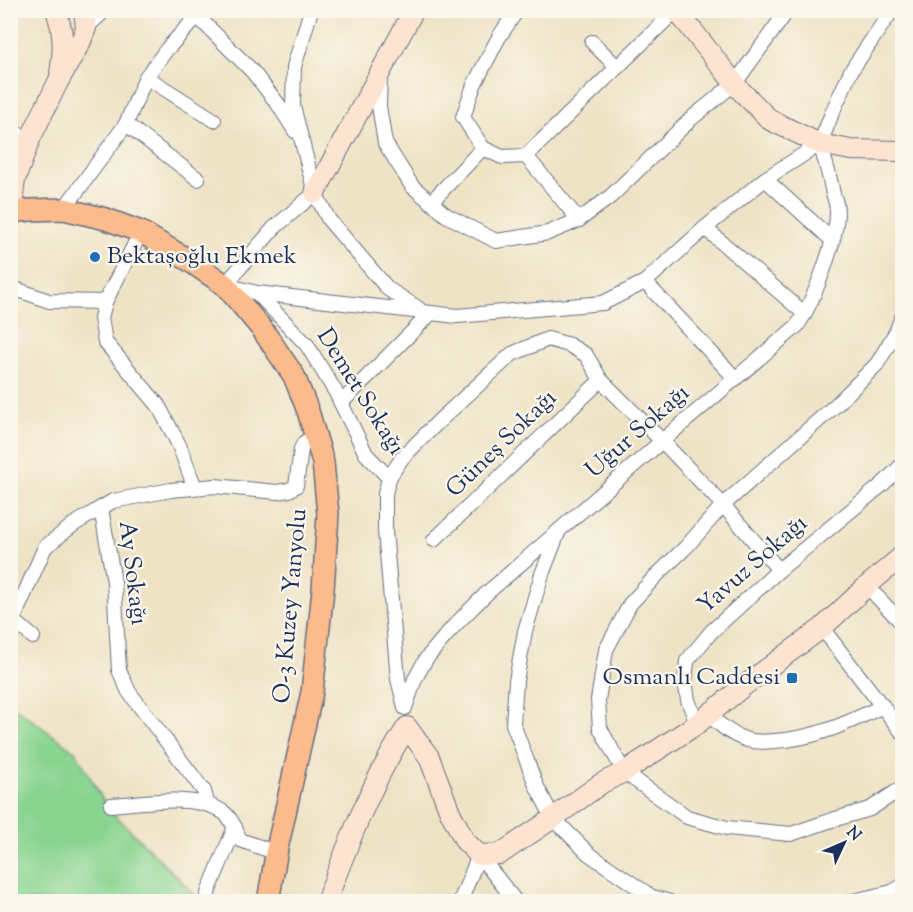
<svg xmlns="http://www.w3.org/2000/svg" width="913" height="912" font-family="'Sorts Mill Goudy',serif">
<rect width="100%" height="100%" fill="#fbf7ec"/>
<filter id="ink" filterUnits="userSpaceOnUse"><feTurbulence type="fractalNoise" baseFrequency=".0167" numOctaves="2"/><feDisplacementMap in="SourceGraphic" scale="12" xChannelSelector="R" yChannelSelector="G"/><feConvolveMatrix kernelMatrix="1 2 1 2 8 2 1 2 1" color-interpolation-filters="sRGB"/></filter>
<filter id="wash" filterUnits="userSpaceOnUse"><feTurbulence type="fractalNoise" baseFrequency=".008" numOctaves="4" result="noise"/><feDisplacementMap in="SourceGraphic" scale="24" xChannelSelector="R" yChannelSelector="G"/><feGaussianBlur stdDeviation="1.35" result="paint"/><feColorMatrix in="noise" values="0 0 0 0 0 0 0 0 0 0 0 0 0 0 0 0 0 1.4 0 .05"/><feComposite in="paint" operator="in"/></filter>
<g filter="url(#wash)">
<rect width="100%" height="100%" fill="#efe3c5"/>
<path fill="#89d490" stroke="#528277" stroke-width="1.5" d="M 10,704 L 76,752 L 107,807 L 201,901 L 11,901 Z"/>
</g>
<g filter="url(#ink)">
<g fill="none" stroke-linecap="round" stroke-linejoin="round">
<defs>
<g id="street">
<path d="M 195,10 L 197,16 L 252,71 L 278,104 L 295,131"/>
<path d="M 311,10 L 294,67 L 293,106 L 315,193 L 329,220 L 388,289 L 419,309"/>
<path d="M 517,10 L 499,37 L 474,85 L 463,117 L 483,148 L 502,157 L 526,156 L 676,10"/>
<path d="M 86,28 L 105,10"/>
<path d="M 592,42 L 617,67"/>
<path d="M 380,76 L 379,106 L 385,143 L 412,186 L 446,215 L 496,241 L 548,233 L 579,220 L 610,197 L 692,118 L 735,83 L 788,10"/>
<path d="M 146,77 L 214,120"/>
<path d="M 126,124 L 198,179"/>
<path d="M 10,131 L 30,139"/>
<path d="M 820,144 L 832,113 L 851,71 L 892,10"/>
<path d="M 526,156 L 579,220"/>
<path d="M 765,179 L 832,240"/>
<path d="M 315,193 L 274,228 L 225,285 L 257,293 L 457,316 L 603,303 L 645,282 L 705,228 L 765,179 L 820,144"/>
<path d="M 431,202 L 483,148"/>
<path d="M 64,209 L 126,124 L 146,77 L 167,49 L 203,10"/>
<path d="M 705,228 L 805,314"/>
<path d="M 141,232 L 105,302 L 101,318 L 105,342 L 158,405 L 179,445 L 195,488"/>
<path d="M 645,282 L 735,378"/>
<path d="M 10,287 L 49,301 L 105,302"/>
<path d="M 257,293 L 307,345 L 335,391 L 366,454 L 389,478"/>
<path d="M 902,317 L 896,332 L 877,364 L 837,404 L 723,505 L 686,547 L 654,578 L 630,604 L 606,650 L 598,700 L 600,728 L 624,772 L 687,817 L 727,828 L 791,834 L 832,820 L 870,809 L 902,788"/>
<path d="M 341,403 L 431,313"/>
<path d="M 558,533 L 542,574 L 525,631 L 516,681 L 513,724 L 536,785 L 553,818 L 589,854 L 652,897 L 670,902"/>
<path d="M 434,540 L 601,380"/>
<path d="M 867,586 L 902,623"/>
<path d="M 822,628 L 902,732"/>
<path d="M 33,637 L 13,620 L 45,547 L 73,525 L 101,508"/>
<path d="M 405,707 L 398,679 L 385,531 L 385,494 L 389,478 L 402,458 L 439,421 L 512,354 L 548,339 L 569,345 L 586,355 L 601,380 L 662,441 L 723,505 L 779,570"/>
<path d="M 405,708 L 415,679 L 426,659 L 454,626 L 487,593 L 662,441 L 797,326 C 813,303 837,240 837,212 C 837,206 835,199 833,194 C 830,177 825,160 820,144"/>
<path d="M 709,714 C 720,726 731,735 747,740 C 755,742 765,742 774,741 C 814,739 848,723 883,706"/>
<path d="M 697,724 L 688,700 L 685,681 L 687,661 L 711,632 L 779,570 L 883,484 L 902,465"/>
<path d="M 207,803 L 204,791 L 129,692 L 119,670 L 114,582 L 101,508 L 113,501 L 171,490 L 215,486 L 277,492 L 289,490 L 296,486 L 301,449 L 304,443 L 316,434"/>
<path d="M 111,805 C 142,803 197,793 223,812 C 232,818 236,831 240,840 L 277,853"/>
<path d="M 206,902 L 209,890 L 235,827"/>
<path d="M 460,902 L 479,855 L 516,902"/>
<path d="M 849,902 L 892,892 L 902,886"/>
</g>
<g id="secondary">
<path d="M 56,10 C 64,33 64,49 60,73"/>
<path d="M 675,10 L 681,16 L 739,89 L 770,120 L 820,144 L 851,150 L 902,151"/>
<path d="M 315,193 L 414,10"/>
<path d="M 16,211 L 13,195 L 15,180 L 30,139 L 58,82 L 81,41 L 86,28 L 84,10"/>
<path d="M 326,902 C 349,841 372,781 407,727 L 429,757 L 450,812 L 465,841 L 479,855 L 500,854 L 546,823 L 602,783 L 624,772 L 697,724 L 745,685 L 822,628 L 867,586 L 902,556"/>
</g>
<path id="primary" d="M 10,212 L 31,210 L 64,209 L 106,219 L 141,232 L 190,261 L 225,285 L 262,329 L 294,376 L 308,411 L 323,462 L 328,514 L 323,590 L 312,692 L 277,849 L 268,902"/>
</defs>
<use href="#street" stroke="#656e82" stroke-width="16"/>
<use href="#secondary" stroke="#656e82" stroke-width="22"/>
<use href="#primary" stroke="#656e82" stroke-width="24"/>
<use href="#street" stroke="#fff" stroke-width="14"/>
<use href="#secondary" stroke="#fde4d1" stroke-width="20"/>
<use href="#primary" stroke="#fbbb8d" stroke-width="21"/>
</g>
</g>
<g fill="#1f6fb2" stroke="#fbf7ec" stroke-width="2">
<circle cx="95" cy="257" r="6"/>
<rect x="786" y="672" width="12" height="12" rx="3"/>
</g>
<g text-anchor="middle" dominant-baseline="central" stroke-width="4.5" stroke-linejoin="round" paint-order="stroke">
<g font-size="24" fill="#1b2f5e" stroke="#fbf7ec" text-anchor="start">
<text x="107" y="257">Bektaşoğlu Ekmek</text>
<text x="780" y="678" text-anchor="end">Osmanlı Caddesi</text>
</g>
<g font-size="24" fill="#1b2f5e" stroke="#fbf7ec">
<text transform="translate(360 392) rotate(58)">Demet Sokağı</text>
<text transform="translate(638 432) rotate(-41)">Uğur Sokağı</text>
<text transform="translate(502 444) rotate(-44)">Güneş Sokağı</text>
<text transform="translate(753 565) rotate(-41)">Yavuz Sokağı</text>
<text transform="translate(132 573) rotate(83)">Ay Sokağı</text>
<text transform="translate(291 606) rotate(-85)">O-3 Kuzey Yanyolu</text>
</g>
</g>
<rect width="913" height="912" fill="none" stroke="#fbf7ec" stroke-width="36"/>
<g transform="translate(844 843) rotate(46)" stroke="#fbf7ec" stroke-width="4.5" paint-order="stroke">
<path d="M0-4.5L10 22L0 15L-10 22Z" fill="#1b2f5e"/>
<text y="-9" font-size="16" font-weight="bold" text-anchor="middle" fill="#1b2f5e">N</text>
</g>
</svg>
